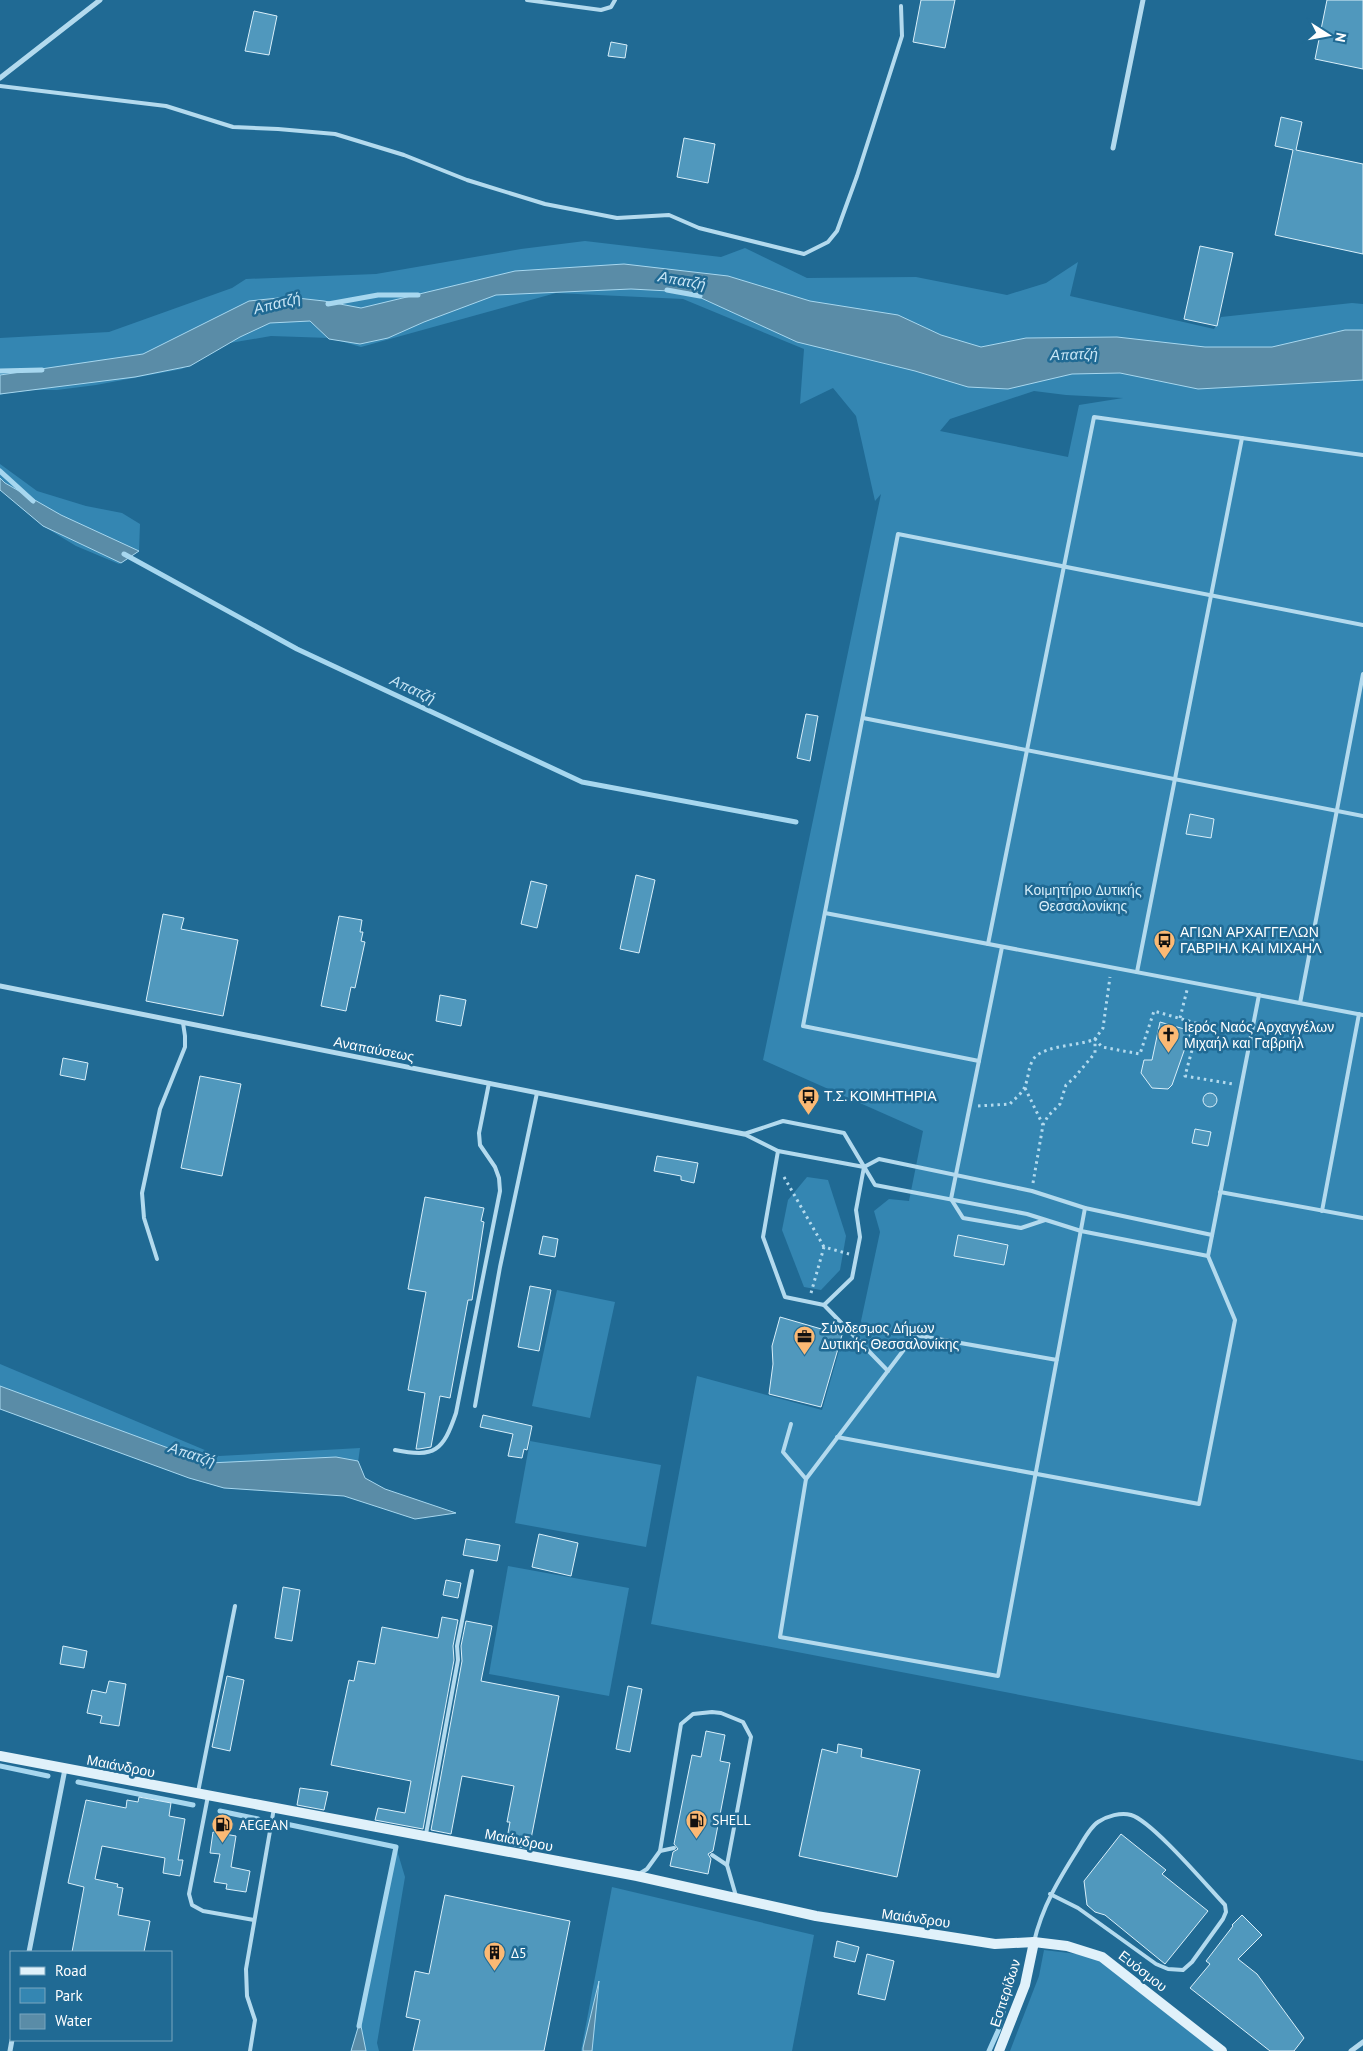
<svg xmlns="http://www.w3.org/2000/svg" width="1363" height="2051" font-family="'PT Sans',sans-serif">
<rect width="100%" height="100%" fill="#206a94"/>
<g fill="#3486b2" fill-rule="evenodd">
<path d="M 585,241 L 721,257 L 745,248 L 807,278 L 916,277 L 1007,295 L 1046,283 L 1078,262 L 1070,296 L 1214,329 L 1221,317 L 1352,303 L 1363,304 L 1363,1761 L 651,1624 L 697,1376 L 822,1410 L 841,1344 L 864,1330 L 861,1321 L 880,1232 L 874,1211 L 889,1199 L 909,1201 L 923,1131 L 763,1060 L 881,494 L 875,501 L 856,416 L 833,388 L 800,404 L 804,349 L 683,299 L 556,293 L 361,347 L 330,338 L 271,336 L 224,344 L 182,369 L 96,385 L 57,390 L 17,390 L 0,395 L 0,338 L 109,332 L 232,288 L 246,279 L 376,274 L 521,249 ZM 1034,391 L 1066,395 L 1123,398 L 1079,405 L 1068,457 L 940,431 L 950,419 Z"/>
<path d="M 0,464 L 37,491 L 86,506 L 122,513 L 140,524 L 139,551 L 119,564 L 76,546 L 43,526 L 0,490 Z"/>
<path d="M 807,1177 L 828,1180 L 846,1236 L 840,1270 L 821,1290 L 804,1287 L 782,1230 L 788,1200 Z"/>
<path d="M 557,1290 L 615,1302 L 590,1418 L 532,1406 Z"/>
<path d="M 0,1364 L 219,1456 L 360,1448 L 356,1477 L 220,1487 L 195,1480 L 0,1409 Z"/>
<path d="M 530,1441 L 661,1465 L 646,1547 L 515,1523 Z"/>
<path d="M 508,1566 L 629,1588 L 609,1696 L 489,1674 Z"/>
<path d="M 396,1847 L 405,1877 L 377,2043 L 379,2051 L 355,2051 Z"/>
<path d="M 612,1887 L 814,1935 L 792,2051 L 581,2051 Z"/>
<path d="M 1044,1950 L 1102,1957 L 1221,2051 L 1010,2051 L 1039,1976 Z"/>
</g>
<g fill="#5a8ca7" stroke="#a7d7ef">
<path d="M 624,264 L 728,276 L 810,301 L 898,315 L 941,335 L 981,347 L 1026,338 L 1117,337 L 1205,347 L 1272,347 L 1345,330 L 1363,330 L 1363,380 L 1198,389 L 1120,373 L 1072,374 L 1008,389 L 968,387 L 915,371 L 797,342 L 688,292 L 631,289 L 496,295 L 424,322 L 388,338 L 360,344 L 329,339 L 310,321 L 270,323 L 240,337 L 190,366 L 135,377 L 0,394 L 0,375 L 143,354 L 249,301 L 288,297 L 324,301 L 361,308 L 515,271 Z"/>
<path d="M 0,478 L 5,483 L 61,515 L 139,551 L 121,563 L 43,526 L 0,490 Z"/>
<path d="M 0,1386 L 209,1463 L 336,1457 L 358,1461 L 365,1478 L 385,1489 L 456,1513 L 415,1519 L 344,1496 L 224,1488 L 189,1478 L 0,1409 Z"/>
<path d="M 599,1981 L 592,2051 L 583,2051 L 583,2048 Z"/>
<path d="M 360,2021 L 366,2051 L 351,2051 Z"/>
</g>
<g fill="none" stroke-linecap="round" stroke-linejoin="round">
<g stroke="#a7d7ef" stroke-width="5">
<path d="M 667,290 L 700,296"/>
<path d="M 328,304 L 378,295 L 418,295"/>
<path d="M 0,371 L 42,370"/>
<path d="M 0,471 L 33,501"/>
<path d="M 124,554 L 297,649 L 582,782 L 796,822"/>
<path d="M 0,1766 L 48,1776"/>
<path d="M 78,1782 L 193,1805"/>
<path d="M 220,1811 L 258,1819"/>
<path d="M 286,1824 L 396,1847 L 359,2026"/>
<path d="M 989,2051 L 998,2031 L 1014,1973"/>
</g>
</g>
<g fill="#5098bd" stroke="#d9effa">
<path d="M 921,0 L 955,0 L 945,48 L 913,42 Z"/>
<path d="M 1327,0 L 1363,0 L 1363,69 L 1315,59 Z"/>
<path d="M 254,11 L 277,16 L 269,55 L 245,51 Z"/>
<path d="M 611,42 L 627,45 L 625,58 L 608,56 Z"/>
<path d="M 1281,117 L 1302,122 L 1296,150 L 1363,164 L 1363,254 L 1275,235 L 1293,150 L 1275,146 Z"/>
<path d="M 684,138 L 715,144 L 708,183 L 677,177 Z"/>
<path d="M 1200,246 L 1233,253 L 1217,326 L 1184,319 Z"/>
<path d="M 806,714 L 818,716 L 810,761 L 797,758 Z"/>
<path d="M 1190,814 L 1214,819 L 1211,838 L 1186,834 Z"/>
<path d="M 636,875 L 655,880 L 639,953 L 620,949 Z"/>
<path d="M 531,881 L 547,885 L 537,928 L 521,924 Z"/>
<path d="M 163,914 L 184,918 L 181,929 L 238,940 L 223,1016 L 146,1001 Z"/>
<path d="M 339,916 L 362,920 L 360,932 L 363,932 L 361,941 L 365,942 L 355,988 L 351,987 L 346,1011 L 321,1006 Z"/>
<path d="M 440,995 L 466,1000 L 461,1026 L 436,1021 Z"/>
<path d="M 1160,1022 L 1191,1031 L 1172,1085 L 1168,1089 L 1152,1088 L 1141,1073 L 1144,1060 L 1152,1060 Z"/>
<path d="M 63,1058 L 88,1063 L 85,1080 L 60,1075 Z"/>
<path d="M 200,1076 L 241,1084 L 222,1176 L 181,1168 Z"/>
<circle cx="1210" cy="1100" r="7"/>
<path d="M 1195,1129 L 1211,1132 L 1208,1146 L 1192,1143 Z"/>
<path d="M 657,1156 L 698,1163 L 694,1183 L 681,1180 L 681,1176 L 654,1171 Z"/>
<path d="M 425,1197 L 484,1208 L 481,1221 L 484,1222 L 472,1300 L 468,1300 L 450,1398 L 440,1396 L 431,1447 L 419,1449 L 416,1449 L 425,1393 L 408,1390 L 426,1292 L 408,1289 Z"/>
<path d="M 958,1235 L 1008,1245 L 1004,1265 L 954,1256 Z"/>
<path d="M 543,1236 L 558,1239 L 555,1257 L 539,1254 Z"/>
<path d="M 530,1286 L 551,1290 L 539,1351 L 518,1347 Z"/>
<path d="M 780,1317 L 842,1335 L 821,1407 L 769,1394 L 773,1364 L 772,1346 Z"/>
<path d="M 483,1415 L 532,1426 L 527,1450 L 524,1449 L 522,1458 L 508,1456 L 513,1434 L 480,1427 Z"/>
<path d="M 539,1534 L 578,1543 L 571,1576 L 532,1567 Z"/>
<path d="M 466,1539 L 500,1545 L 497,1561 L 463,1555 Z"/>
<path d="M 446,1580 L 461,1583 L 458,1598 L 443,1595 Z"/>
<path d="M 283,1587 L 300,1590 L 292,1641 L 275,1638 Z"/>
<path d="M 442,1617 L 458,1620 L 453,1646 L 454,1660 L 423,1829 L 375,1820 L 378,1808 L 405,1813 L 411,1781 L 331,1765 L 349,1680 L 354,1681 L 358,1661 L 375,1664 L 382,1627 L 438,1638 Z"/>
<path d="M 466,1621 L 492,1626 L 481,1681 L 559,1696 L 529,1849 L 506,1844 L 510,1822 L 507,1822 L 514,1786 L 462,1776 L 451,1834 L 431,1830 L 462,1661 L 461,1646 Z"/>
<path d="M 63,1646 L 87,1651 L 84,1668 L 60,1664 Z"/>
<path d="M 227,1676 L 244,1680 L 230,1751 L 212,1747 Z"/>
<path d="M 109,1681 L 126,1684 L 119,1726 L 100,1723 L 102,1716 L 87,1713 L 92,1690 L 106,1693 Z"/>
<path d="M 628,1686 L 642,1689 L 630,1752 L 616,1749 Z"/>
<path d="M 706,1731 L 725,1735 L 720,1761 L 730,1763 L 713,1851 L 708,1854 L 711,1859 L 708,1874 L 670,1866 L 673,1852 L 678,1849 L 674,1844 L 692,1755 L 701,1757 Z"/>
<path d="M 838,1744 L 862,1749 L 861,1757 L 920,1770 L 897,1877 L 799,1856 L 822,1749 L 837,1753 Z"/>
<path d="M 300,1788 L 328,1792 L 324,1810 L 297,1805 Z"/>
<path d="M 139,1797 L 171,1803 L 169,1816 L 185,1819 L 178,1860 L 183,1860 L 180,1876 L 163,1873 L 165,1858 L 102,1846 L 95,1879 L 118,1884 L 117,1887 L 123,1888 L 118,1915 L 150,1921 L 144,1952 L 72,1952 L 84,1887 L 68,1883 L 86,1800 L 126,1808 L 127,1800 L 138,1802 Z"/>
<path d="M 213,1832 L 236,1836 L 231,1867 L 250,1871 L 246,1892 L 226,1889 L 227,1884 L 214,1882 L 220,1854 L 210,1853 Z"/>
<path d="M 1121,1834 L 1166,1870 L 1162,1874 L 1208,1911 L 1165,1964 L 1105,1915 L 1095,1912 L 1087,1905 L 1084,1881 Z"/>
<path d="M 445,1895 L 570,1921 L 544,2051 L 413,2051 L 420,2020 L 406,2017 L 415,1971 L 429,1974 Z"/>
<path d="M 1242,1915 L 1262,1935 L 1238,1959 L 1257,1974 L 1304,2038 L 1294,2051 L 1270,2051 L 1190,1988 L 1210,1964 L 1206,1961 L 1233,1926 L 1232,1925 Z"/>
<path d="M 837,1941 L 859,1947 L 855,1962 L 834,1957 Z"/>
<path d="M 867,1954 L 894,1961 L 885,2000 L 858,1994 Z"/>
</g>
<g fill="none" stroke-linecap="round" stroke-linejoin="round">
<g stroke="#b3daee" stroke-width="3" stroke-dasharray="2.5 4" stroke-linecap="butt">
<path d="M 1180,1018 L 1187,990"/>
<path d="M 1025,1088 L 1043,1125"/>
<path d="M 978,1106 L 1010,1104 C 1014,1099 1023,1093 1025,1086 C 1029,1077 1028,1065 1035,1057 C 1047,1045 1079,1046 1095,1039 L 1102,1047 L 1140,1054 L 1154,1011 L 1199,1024 L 1185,1076 L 1233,1084"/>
<path d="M 784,1177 L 824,1247"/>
<path d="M 1033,1183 L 1043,1125 L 1048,1116 L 1060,1104 L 1066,1085 L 1074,1078 L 1095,1053 L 1095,1039 L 1103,1028 L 1110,977"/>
<path d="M 811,1293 L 824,1247 L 849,1254"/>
</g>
<g stroke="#b3daee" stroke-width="4">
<path d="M 527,0 L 601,10 L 611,7 L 615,0"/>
<path d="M 0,86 L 166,106 L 233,127 L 278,129 L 335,134 L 404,155 L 467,180 L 545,204 L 617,218 L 669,215 L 699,228 L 804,254 L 828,242 L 837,231 L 857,176 L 902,36 L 901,6"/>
<path d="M 863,718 L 1363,816"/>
<path d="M 825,913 L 1363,1015"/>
<path d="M 988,944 L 1094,417 L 1363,455"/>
<path d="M 1002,947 L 951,1199 L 963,1218 L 1021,1228 L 1045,1220"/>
<path d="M 1137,972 L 1242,438"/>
<path d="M 1300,1003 L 1363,674"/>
<path d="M 979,1061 L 803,1026 L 898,534 L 1363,625"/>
<path d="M 744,1134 L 783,1121 L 844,1133 L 875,1185 L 1027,1214 L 1081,1231 L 1208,1256"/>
<path d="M 744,1134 L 778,1151 L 864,1167 L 879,1159 L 1032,1191 L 1085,1208 L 1212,1235"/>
<path d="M 778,1151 L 763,1237 L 785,1297 L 824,1305 L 852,1278 L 860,1237 L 856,1210 L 864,1167"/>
<path d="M 1220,1192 L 1363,1218"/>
<path d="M 1322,1211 L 1359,1014"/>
<path d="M 157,1259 L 144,1218 L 142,1193 L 160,1109 L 185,1047 L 185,1036 L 183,1023"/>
<path d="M 824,1305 L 888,1371"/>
<path d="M 1057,1360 L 915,1335 L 806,1479 L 780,1637 L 998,1676 C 1027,1520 1056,1364 1085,1208"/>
<path d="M 475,1406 L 500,1267 L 537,1093"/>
<path d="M 791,1424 L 783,1452 L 806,1479"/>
<path d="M 837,1437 L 1199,1504 L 1235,1320 L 1208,1256 L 1259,995"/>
<path d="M 395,1450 C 435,1458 443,1451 456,1413 L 500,1191 L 499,1178 L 495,1167 L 480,1145 L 479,1133 L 489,1083"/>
<path d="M 198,1792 L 235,1606"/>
<path d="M 208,1796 L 189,1894 L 192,1905 L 203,1911 L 254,1920"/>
<path d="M 426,1834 L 458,1660 L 457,1646 L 472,1571"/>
<path d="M 660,1851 L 674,1848"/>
<path d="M 712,1855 L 727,1865"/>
<path d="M 639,1874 L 647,1869 L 660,1851 L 681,1724 L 693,1714 L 712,1712 L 721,1713 L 743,1722 L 751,1737 L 727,1865 L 736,1896"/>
<path d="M 1034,1942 C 1042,1907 1059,1879 1078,1849 C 1083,1841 1090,1827 1098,1822 C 1107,1816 1121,1812 1131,1815 C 1152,1821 1207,1886 1225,1905 L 1226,1912 L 1223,1919 L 1192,1962 L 1183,1970 L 1168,1969 L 1156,1964 L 1078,1908 L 1050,1894"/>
<path d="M 250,2051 L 255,2020 L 247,1996 L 246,1969 L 274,1808"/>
</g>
<g stroke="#b3daee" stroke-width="5">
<path d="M 0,78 L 100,0"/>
<path d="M 1113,148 L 1143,0"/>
<path d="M 0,986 L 744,1134"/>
<path d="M 29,1952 L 65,1769"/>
<path d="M 10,2051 L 12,2040"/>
<path d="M 1351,2051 L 1363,2042"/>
</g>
<g stroke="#e0f1fa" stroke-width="10">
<path d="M 0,1756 L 637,1876 L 816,1916 L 995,1944 L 1034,1942 L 1067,1946 L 1102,1957 L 1222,2051"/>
<path d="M 999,2051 L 1025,1985 L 1034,1942"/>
</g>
</g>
<defs>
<symbol id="bus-pin" viewBox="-11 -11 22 30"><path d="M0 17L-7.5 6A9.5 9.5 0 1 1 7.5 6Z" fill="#fbb974" stroke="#206a94"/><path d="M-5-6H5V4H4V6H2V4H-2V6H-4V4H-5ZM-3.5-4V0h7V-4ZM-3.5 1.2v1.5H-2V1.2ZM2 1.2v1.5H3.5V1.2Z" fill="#111"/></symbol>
<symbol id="church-pin" viewBox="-11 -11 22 30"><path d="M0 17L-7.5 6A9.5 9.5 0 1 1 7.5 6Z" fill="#fbb974" stroke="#206a94"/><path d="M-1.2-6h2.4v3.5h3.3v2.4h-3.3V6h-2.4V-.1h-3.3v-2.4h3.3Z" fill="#111"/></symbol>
<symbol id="office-pin" viewBox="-11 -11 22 30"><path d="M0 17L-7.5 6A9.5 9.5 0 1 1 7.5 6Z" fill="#fbb974" stroke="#206a94"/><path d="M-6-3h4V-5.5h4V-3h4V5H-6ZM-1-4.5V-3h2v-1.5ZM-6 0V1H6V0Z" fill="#111"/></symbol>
<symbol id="fuel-pin" viewBox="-11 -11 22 30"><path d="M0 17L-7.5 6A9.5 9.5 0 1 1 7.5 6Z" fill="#fbb974" stroke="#206a94"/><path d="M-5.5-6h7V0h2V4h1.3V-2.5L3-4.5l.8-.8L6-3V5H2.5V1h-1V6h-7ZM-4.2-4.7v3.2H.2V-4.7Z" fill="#111"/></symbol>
<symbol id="building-pin" viewBox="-11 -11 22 30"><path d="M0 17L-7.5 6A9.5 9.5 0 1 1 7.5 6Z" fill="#fbb974" stroke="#206a94"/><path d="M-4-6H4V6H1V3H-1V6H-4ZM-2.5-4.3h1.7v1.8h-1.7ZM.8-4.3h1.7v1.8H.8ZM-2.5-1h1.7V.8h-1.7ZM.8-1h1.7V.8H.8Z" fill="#111"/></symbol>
</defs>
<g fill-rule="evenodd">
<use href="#bus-pin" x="1152" y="928" width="25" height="34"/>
<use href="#church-pin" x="1156" y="1022" width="25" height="34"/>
<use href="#bus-pin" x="796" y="1084" width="25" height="34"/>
<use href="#office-pin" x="792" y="1324" width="25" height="34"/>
<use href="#fuel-pin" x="684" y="1808" width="25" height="34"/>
<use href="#fuel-pin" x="210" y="1812" width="25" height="34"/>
<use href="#building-pin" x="482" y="1940" width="25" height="34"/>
</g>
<g text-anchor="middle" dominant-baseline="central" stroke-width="5" stroke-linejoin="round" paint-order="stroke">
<g font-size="14" fill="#d9effa" stroke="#206a94">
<text x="1083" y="890">Κοιμητήριο Δυτικής<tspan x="1083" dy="16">Θεσσαλονίκης</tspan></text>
</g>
<g font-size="14" fill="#fff" stroke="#206a94" text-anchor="start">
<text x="1180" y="932">ΑΓΙΩΝ ΑΡΧΑΓΓΕΛΩΝ<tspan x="1180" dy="16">ΓΑΒΡΙΗΛ ΚΑΙ ΜΙΧΑΗΛ</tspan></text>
<text x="1184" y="1027">Ιερός Ναός Αρχαγγέλων<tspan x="1184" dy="16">Μιχαήλ και Γαβριήλ</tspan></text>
<text x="824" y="1096">Τ.Σ. ΚΟΙΜΗΤΗΡΙΑ</text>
<text x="821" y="1328">Σύνδεσμος Δήμων<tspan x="821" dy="16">Δυτικής Θεσσαλονίκης</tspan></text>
<text x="712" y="1820">SHELL</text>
<text x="239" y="1825">AEGEAN</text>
<text x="511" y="1953">Δ5</text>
</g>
<g font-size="14" fill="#fff" stroke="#206a94">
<text transform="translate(374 1049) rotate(11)">Αναπαύσεως</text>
<text transform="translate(121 1766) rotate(11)">Μαιάνδρου</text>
<text transform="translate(519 1840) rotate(11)">Μαιάνδρου</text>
<text transform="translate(916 1918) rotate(8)">Μαιάνδρου</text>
<text transform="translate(1143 1971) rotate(38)">Ευόσμου</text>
<text transform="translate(1005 1993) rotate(-72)">Εσπερίδων</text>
</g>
<g font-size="15" font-style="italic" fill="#c9e6f6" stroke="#206a94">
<text transform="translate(682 280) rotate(10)">Απατζή</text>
<text transform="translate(277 303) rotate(-14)">Απατζή</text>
<text transform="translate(1074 354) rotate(-2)">Απατζή</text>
<text transform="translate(413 689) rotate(25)">Απατζή</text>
<text transform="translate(192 1454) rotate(18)">Απατζή</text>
</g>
</g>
<rect x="10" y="1951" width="162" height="90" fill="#206a94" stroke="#79a6bf"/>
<rect x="20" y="1967" width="25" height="8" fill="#e0f1fa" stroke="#79a6bf"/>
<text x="55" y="1976" font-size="15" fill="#ffffff">Road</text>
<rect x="20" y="1988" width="25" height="15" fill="#3486b2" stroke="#79a6bf"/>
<text x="55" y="2001" font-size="15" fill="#ffffff">Park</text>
<rect x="20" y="2014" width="25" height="15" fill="#5a8ca7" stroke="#79a6bf"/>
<text x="55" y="2026" font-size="15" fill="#ffffff">Water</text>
<g transform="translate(1328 35) rotate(101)" stroke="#206a94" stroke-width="4" paint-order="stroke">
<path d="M0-4L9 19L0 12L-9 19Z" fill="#ffffff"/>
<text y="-8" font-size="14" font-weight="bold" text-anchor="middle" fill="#ffffff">N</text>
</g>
</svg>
